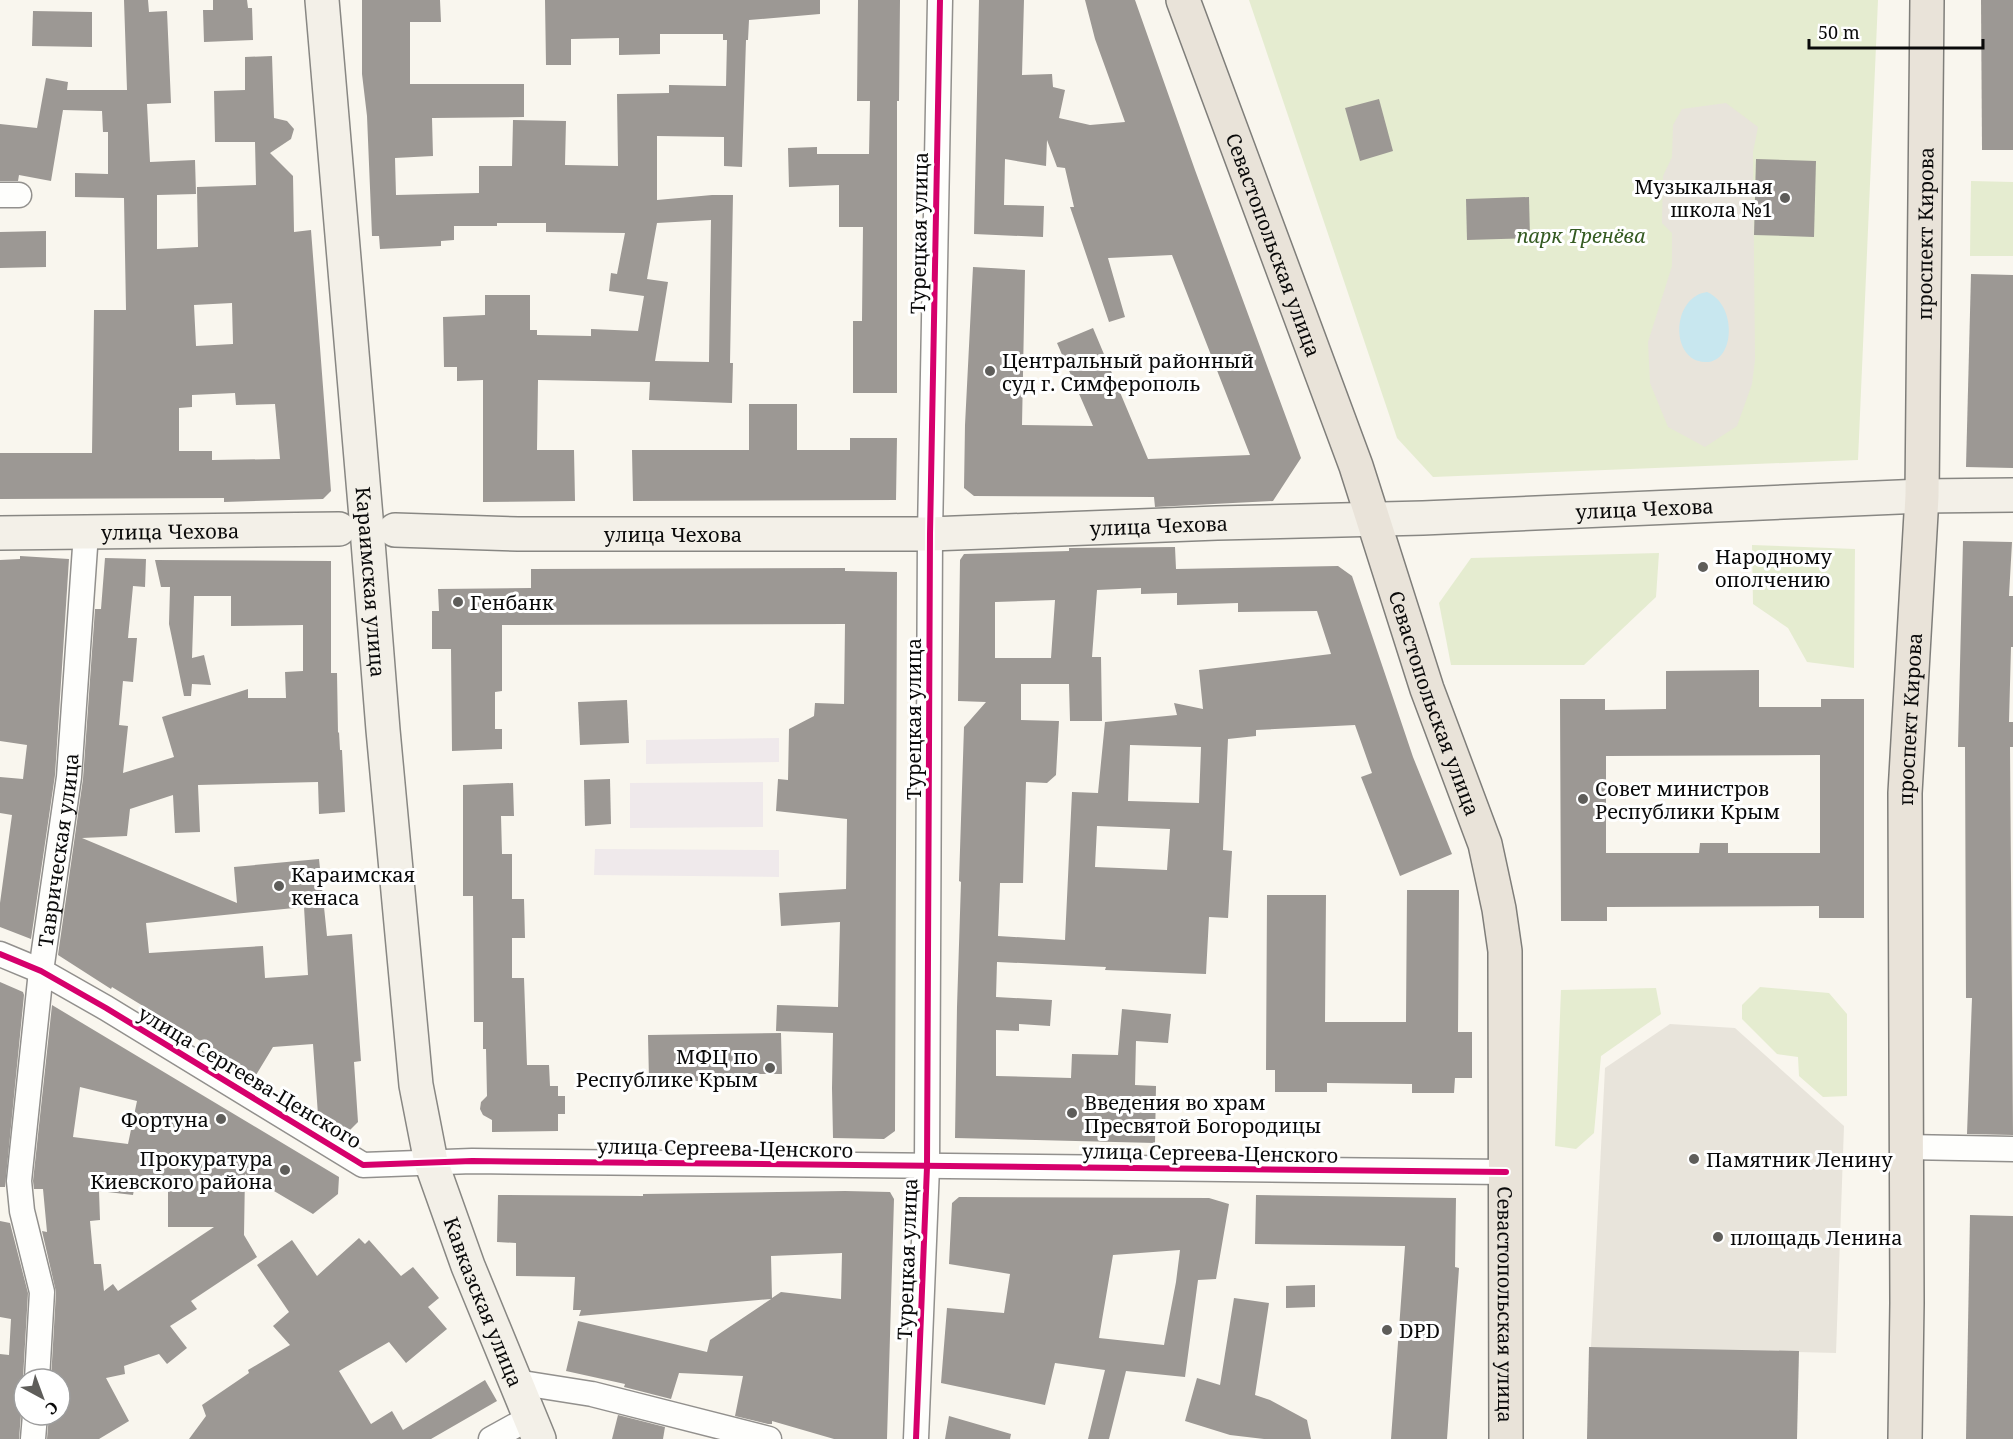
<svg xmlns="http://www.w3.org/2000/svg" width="2013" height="1439" font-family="'Noto Serif',serif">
<rect width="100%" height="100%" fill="#f9f6ee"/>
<g fill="#efe9eb">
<path d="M 779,738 L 779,762 L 646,764 L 646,740 Z"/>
<path d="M 763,782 L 763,827 L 630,828 L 630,783 Z"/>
<path d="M 595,849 L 779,850 L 779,877 L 594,875 Z"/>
</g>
<g fill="#e5ecd0">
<path d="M 1249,0 L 1878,0 L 1858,460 L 1433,477 L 1397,438 Z"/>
<path d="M 1971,181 L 2013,182 L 2013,256 L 1970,256 Z"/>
<path d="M 1752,545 L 1855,549 L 1854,668 L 1807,662 L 1788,628 L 1753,604 Z"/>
<path d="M 1659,553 L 1656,597 L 1584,665 L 1451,665 L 1439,603 L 1471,558 Z"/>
<path d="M 1760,987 L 1829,993 L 1847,1014 L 1847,1096 L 1823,1097 L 1799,1076 L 1798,1057 L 1777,1054 L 1742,1019 L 1742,1005 Z"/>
<path d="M 1656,988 L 1661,1014 L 1601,1056 L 1594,1133 L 1576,1149 L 1555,1146 L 1561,990 Z"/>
</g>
<g fill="#e8e4db">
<path d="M 1726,103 L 1758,127 L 1753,152 L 1755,360 L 1752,384 L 1737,426 L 1705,447 L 1668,427 L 1650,383 L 1648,342 L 1672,266 L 1672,233 L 1662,223 L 1663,176 L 1672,157 L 1673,125 L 1682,109 Z"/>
<path d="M 1670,1024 L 1735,1028 L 1844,1126 L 1836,1353 L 1591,1347 L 1605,1068 Z"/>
</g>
<path fill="#c8e7ef" d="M 1707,292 C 1738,305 1735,364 1705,362 C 1670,361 1671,297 1707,292 Z"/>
<g fill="#9c9894" fill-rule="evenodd">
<path d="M 124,0 L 148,0 L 149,12 L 167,11 L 171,103 L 147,104 L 150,162 L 195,160 L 196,194 L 157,195 L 157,249 L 198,247 L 197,187 L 256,185 L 255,142 L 215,142 L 214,91 L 245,90 L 245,57 L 272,56 L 274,118 L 287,121 L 294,129 L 291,139 L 270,153 L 293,176 L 294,232 L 311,230 L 331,491 L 323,499 L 224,502 L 224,498 L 0,499 L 0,453 L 92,453 L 94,310 L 126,310 L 124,198 L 75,197 L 75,173 L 108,174 L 108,132 L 103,132 L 102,111 L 63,110 L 51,181 L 19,175 L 18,181 L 0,181 L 0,124 L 37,128 L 46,78 L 68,82 L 67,90 L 127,90 ZM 232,303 L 233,344 L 196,346 L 194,305 ZM 235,393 L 236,405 L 275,404 L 280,459 L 212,460 L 212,451 L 179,451 L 179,408 L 192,407 L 192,395 Z"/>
<path d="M 213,0 L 247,0 L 248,8 L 252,8 L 253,40 L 204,42 L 203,10 L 213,10 Z"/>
<path d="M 362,0 L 440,0 L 441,22 L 410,22 L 410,84 L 524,84 L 524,117 L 432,118 L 433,156 L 395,158 L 396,195 L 479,193 L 479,166 L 512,166 L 513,120 L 566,121 L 565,165 L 618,166 L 617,94 L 669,93 L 669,85 L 726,86 L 727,40 L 723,40 L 723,34 L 660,34 L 660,54 L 619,55 L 619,38 L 571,39 L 571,65 L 546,65 L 545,0 L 820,0 L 820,14 L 749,20 L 748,40 L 746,40 L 742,167 L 724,166 L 724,137 L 657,136 L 657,200 L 712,195 L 733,195 L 730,363 L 733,363 L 732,403 L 649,400 L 650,382 L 538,380 L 537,450 L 574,450 L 575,501 L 483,502 L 483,380 L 457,381 L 457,367 L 444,367 L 443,317 L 485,315 L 485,295 L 530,295 L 530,330 L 537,330 L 537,335 L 591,336 L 591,329 L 638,331 L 644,296 L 609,291 L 611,273 L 617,274 L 625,233 L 546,232 L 546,223 L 497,223 L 497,226 L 454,226 L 454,240 L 441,241 L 441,246 L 380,249 L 379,236 L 372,236 L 367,116 L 362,74 ZM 711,220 L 709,362 L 655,361 L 668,282 L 647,279 L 657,223 Z"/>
<path d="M 858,0 L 900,0 L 899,101 L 897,101 L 897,393 L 853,393 L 853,321 L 862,321 L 863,227 L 839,227 L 839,185 L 789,187 L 788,148 L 817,147 L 817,154 L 869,154 L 870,101 L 857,101 Z"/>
<path d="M 979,0 L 1024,0 L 1022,75 L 1052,74 L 1053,87 L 1065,90 L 1059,118 L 1090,125 L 1125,122 L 1095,39 L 1085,0 L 1135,0 L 1195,170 L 1301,458 L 1273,501 L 1155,507 L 1154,497 L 974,496 L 964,488 L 965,425 L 973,267 L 1025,270 L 1022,425 L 1093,426 L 1057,343 L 1093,328 L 1148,459 L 1250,455 L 1172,255 L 1108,258 L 1125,317 L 1109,322 L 1070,207 L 1074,207 L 1065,168 L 1057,167 L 1047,140 L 1046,166 L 1005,159 L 1004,205 L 1044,206 L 1043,237 L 974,234 Z"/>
<path d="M 1981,0 L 2013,0 L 2013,150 L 1982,150 Z"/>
<path d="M 33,11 L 92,12 L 92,47 L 32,46 Z"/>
<path d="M 1379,99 L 1393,151 L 1360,161 L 1345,108 Z"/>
<path d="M 1756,159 L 1816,161 L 1814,237 L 1754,235 Z"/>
<path d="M 1529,197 L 1530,238 L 1467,240 L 1466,199 Z"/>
<path d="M 46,231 L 46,267 L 0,268 L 0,232 Z"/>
<path d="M 1971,274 L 2013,275 L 2013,468 L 1966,467 Z"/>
<path d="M 749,404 L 797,404 L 797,450 L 850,450 L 850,438 L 897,438 L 896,500 L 633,501 L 632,450 L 749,450 Z"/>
<path d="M 1963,541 L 2012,542 L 2009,596 L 2013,596 L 2013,647 L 2011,647 L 2009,722 L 2013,722 L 2013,747 L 2010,747 L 2013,1135 L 1967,1134 L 1972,998 L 1966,998 L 1965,747 L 1958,747 Z"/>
<path d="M 1175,547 L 1176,569 L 1338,566 L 1352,576 L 1413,757 L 1452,854 L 1400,876 L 1361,777 L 1372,773 L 1355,725 L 1256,730 L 1256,736 L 1228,739 L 1223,850 L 1232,851 L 1228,918 L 1209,917 L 1206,974 L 1105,970 L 1106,967 L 997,962 L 996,997 L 1052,1000 L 1050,1026 L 1019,1024 L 1019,1031 L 996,1030 L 996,1076 L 1071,1078 L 1072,1054 L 1118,1055 L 1122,1009 L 1171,1014 L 1168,1043 L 1136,1041 L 1135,1085 L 1156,1086 L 1155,1143 L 955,1138 L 957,1007 L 961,882 L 959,881 L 964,727 L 986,702 L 958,701 L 960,560 L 964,554 L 1069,551 L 1069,548 ZM 1141,588 L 1141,594 L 1177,593 L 1177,605 L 1238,603 L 1238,612 L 1317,611 L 1331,654 L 1199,670 L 1203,709 L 1174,703 L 1177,715 L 1105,722 L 1098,793 L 1072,792 L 1065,940 L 998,936 L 1000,883 L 1023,883 L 1026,782 L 1047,783 L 1056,775 L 1059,721 L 1021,720 L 1021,684 L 1069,684 L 1070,721 L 1102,721 L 1101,657 L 1092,657 L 1097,590 ZM 1055,600 L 1051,658 L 995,658 L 995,602 ZM 1130,745 L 1201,747 L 1199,803 L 1128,801 ZM 1097,826 L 1170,829 L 1167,870 L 1095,867 Z"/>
<path d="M 20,556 L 69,559 L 55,775 L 31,939 L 0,927 L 0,903 L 12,815 L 0,813 L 0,777 L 23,779 L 27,745 L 0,741 L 0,560 L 20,559 Z"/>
<path d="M 105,558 L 146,559 L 145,587 L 133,586 L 128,638 L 137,638 L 133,682 L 123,681 L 119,725 L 128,726 L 123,773 L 174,757 L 162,717 L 248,689 L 248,698 L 286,698 L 285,672 L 303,671 L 303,625 L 231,626 L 231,596 L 194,596 L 192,658 L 204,655 L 211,685 L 192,684 L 191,696 L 184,696 L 169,624 L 170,587 L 161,587 L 155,560 L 331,561 L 331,673 L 337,673 L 338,733 L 339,732 L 340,750 L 342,750 L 345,812 L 319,814 L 318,782 L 198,785 L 200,832 L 175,833 L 173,795 L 130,809 L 127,836 L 82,838 L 237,903 L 234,867 L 319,859 L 327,936 L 352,934 L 361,1061 L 354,1062 L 358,1122 L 350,1130 L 318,1115 L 313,1044 L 273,1047 L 256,1075 L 112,987 L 111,989 L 58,955 L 83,779 L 95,609 L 101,609 ZM 304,907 L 308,975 L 265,978 L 263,946 L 149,953 L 146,923 Z"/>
<path d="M 845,568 L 845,571 L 897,572 L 895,1131 L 884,1139 L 833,1138 L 832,1088 L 833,1033 L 776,1031 L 777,1005 L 838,1007 L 840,922 L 781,926 L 779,893 L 846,889 L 847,819 L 776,811 L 778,779 L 788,780 L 789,729 L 814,716 L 815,703 L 844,704 L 845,624 L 502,625 L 502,691 L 495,692 L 495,729 L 502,729 L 502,749 L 452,751 L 451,649 L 432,649 L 432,611 L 439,611 L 438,589 L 531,588 L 531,569 Z"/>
<path d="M 1759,670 L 1759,707 L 1821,707 L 1821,699 L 1864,699 L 1864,918 L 1819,918 L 1819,906 L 1607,907 L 1607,921 L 1561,921 L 1560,699 L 1605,699 L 1605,710 L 1666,709 L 1666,671 ZM 1820,755 L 1820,853 L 1728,853 L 1728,843 L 1700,843 L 1699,853 L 1606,853 L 1606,756 Z"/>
<path d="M 627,700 L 629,743 L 580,745 L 578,702 Z"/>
<path d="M 610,779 L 611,824 L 585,826 L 584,780 Z"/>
<path d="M 513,783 L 514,816 L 501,816 L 502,854 L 512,854 L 512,899 L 524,899 L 525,938 L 512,938 L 512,978 L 524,978 L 527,1065 L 549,1065 L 550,1086 L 558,1086 L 558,1096 L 565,1096 L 565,1114 L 558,1114 L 558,1131 L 492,1132 L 492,1120 L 483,1115 L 480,1109 L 481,1102 L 487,1096 L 486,1049 L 483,1049 L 483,1022 L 474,1022 L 473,896 L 463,896 L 463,785 Z"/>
<path d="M 1407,890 L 1459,890 L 1458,1032 L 1472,1032 L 1472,1078 L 1455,1078 L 1454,1093 L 1412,1093 L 1412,1084 L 1327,1083 L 1327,1092 L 1275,1092 L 1275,1070 L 1266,1070 L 1267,895 L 1326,895 L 1325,1022 L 1406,1022 Z"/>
<path d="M 0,982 L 23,992 L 24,995 L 5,1187 L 0,1187 Z"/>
<path d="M 52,1005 L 339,1177 L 338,1194 L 313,1214 L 245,1174 L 244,1235 L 257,1257 L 191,1301 L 197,1309 L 170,1326 L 187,1348 L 167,1364 L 159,1354 L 124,1366 L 125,1374 L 106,1378 L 129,1421 L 99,1439 L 47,1439 L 49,1415 L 60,1415 L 60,1379 L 51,1379 L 56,1292 L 42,1231 L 47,1232 L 43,1189 L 34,1189 L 33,1181 ZM 80,1087 L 137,1101 L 128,1144 L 73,1137 ZM 135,1184 L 168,1192 L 168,1227 L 214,1227 L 118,1291 L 113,1284 L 104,1291 L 101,1264 L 94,1264 L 90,1221 L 100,1220 L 99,1191 L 133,1195 Z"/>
<path d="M 781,1033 L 782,1074 L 747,1074 L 746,1082 L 649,1080 L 648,1035 Z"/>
<path d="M 845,1191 L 890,1192 L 894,1199 L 887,1439 L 834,1439 L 772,1421 L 772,1424 L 768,1424 L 735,1416 L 743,1376 L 679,1373 L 671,1399 L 624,1387 L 625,1384 L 566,1371 L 578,1321 L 707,1352 L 710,1340 L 771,1299 L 579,1316 L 581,1310 L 573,1310 L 575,1277 L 516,1276 L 516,1243 L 497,1242 L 498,1195 L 643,1196 L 643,1194 ZM 842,1253 L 841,1299 L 781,1292 L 772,1298 L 771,1256 Z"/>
<path d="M 1256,1195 L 1456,1198 L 1455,1267 L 1459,1268 L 1447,1439 L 1391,1439 L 1405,1246 L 1255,1244 Z"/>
<path d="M 959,1197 L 1209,1198 L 1229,1204 L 1216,1279 L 1198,1280 L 1185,1377 L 1126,1371 L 1109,1439 L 1088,1439 L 1105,1370 L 1055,1363 L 1045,1405 L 941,1383 L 947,1308 L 1004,1313 L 1010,1274 L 949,1264 L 952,1203 ZM 1180,1250 L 1176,1282 L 1164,1345 L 1099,1338 L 1113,1255 Z"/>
<path d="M 1970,1215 L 2013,1216 L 2013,1439 L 1966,1439 Z"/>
<path d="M 0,1221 L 10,1223 L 28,1293 L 23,1378 L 24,1406 L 21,1414 L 19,1439 L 0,1439 L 0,1354 L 9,1355 L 11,1319 L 0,1317 Z"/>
<path d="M 359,1238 L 365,1244 L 369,1240 L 401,1276 L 413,1267 L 439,1298 L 428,1307 L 447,1329 L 406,1363 L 389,1342 L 339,1371 L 371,1424 L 392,1411 L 403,1430 L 485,1380 L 497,1401 L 431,1439 L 189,1439 L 206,1416 L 202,1405 L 249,1373 L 248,1370 L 290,1345 L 273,1326 L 289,1312 L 257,1265 L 292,1240 L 317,1276 Z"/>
<path d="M 1315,1285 L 1315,1307 L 1286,1308 L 1286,1286 Z"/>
<path d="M 1234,1298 L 1269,1303 L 1255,1395 L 1270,1400 L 1307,1420 L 1311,1439 L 1264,1439 L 1230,1435 L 1185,1421 L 1197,1378 L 1220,1385 Z"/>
<path d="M 1589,1347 L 1799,1351 L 1797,1439 L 1587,1439 Z"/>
<path d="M 618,1415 L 665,1427 L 663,1439 L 612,1439 Z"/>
<path d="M 949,1416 L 1011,1434 L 1010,1439 L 945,1439 Z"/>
</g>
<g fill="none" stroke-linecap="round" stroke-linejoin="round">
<defs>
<g id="street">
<path d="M 0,195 L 19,195"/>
<path d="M 0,954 L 41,971 L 106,1008 L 363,1165 L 472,1161 L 1506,1172"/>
<path d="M 1906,1147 L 2013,1149"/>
<path id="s1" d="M 37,1379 L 42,1292 L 22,1211 L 19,1181 L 41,971 L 69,777 L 86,533"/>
<path d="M 516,1382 L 592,1394 L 769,1439"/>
<path d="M 33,1439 L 35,1415"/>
<path d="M 491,1439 L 531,1417"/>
<path d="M 916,1439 L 927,1167 L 930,534 L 940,0"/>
</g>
<g id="secondary">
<path id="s2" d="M 322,0 L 367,529 L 383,730 L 416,1085 L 431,1162 L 468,1266 L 539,1439"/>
<path id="s3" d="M 395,530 L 518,534 L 930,534 L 1217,523 L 1423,518 L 1922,496 L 2013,495"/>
<path id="s4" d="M 0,533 L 339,529"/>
</g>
<g id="primary">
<path id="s5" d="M 1183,0 L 1356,466 L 1427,689 L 1485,844 L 1499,909 L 1505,951 L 1506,1439"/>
<path id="s6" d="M 1905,1439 L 1907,1303 L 1905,793 L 1922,496 L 1927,0"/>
</g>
</defs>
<use href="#street" stroke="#92908d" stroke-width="27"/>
<use href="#secondary" stroke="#888783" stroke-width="36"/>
<use href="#primary" stroke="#7f7e7a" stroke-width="36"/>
<use href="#street" stroke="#fefefc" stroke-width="24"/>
<use href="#secondary" stroke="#f3f0e8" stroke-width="33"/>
<use href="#primary" stroke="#e9e3d9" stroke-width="33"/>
<defs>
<g id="cycleway">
<path d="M 0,954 L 41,971 L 106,1008 L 363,1165 L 472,1161 L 1506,1172"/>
<path d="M 916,1439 L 927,1167 L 930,534 L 940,0"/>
</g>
</defs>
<use href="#cycleway" stroke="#fff" stroke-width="10"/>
<use href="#cycleway" stroke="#d6006c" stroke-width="6"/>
</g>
<g fill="#5e5d5a" stroke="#fff" stroke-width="2">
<circle cx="1785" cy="198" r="6"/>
<circle cx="990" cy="371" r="6"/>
<circle cx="1703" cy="567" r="6"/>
<circle cx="458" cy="602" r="6"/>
<circle cx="1583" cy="799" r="6"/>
<circle cx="279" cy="886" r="6"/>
<circle cx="770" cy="1068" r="6"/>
<circle cx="1072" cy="1113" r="6"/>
<circle cx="221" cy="1119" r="6"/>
<circle cx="1694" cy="1159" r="6"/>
<circle cx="285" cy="1170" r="6"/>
<circle cx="1718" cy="1237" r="6"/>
<circle cx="1387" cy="1330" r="6"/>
</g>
<g text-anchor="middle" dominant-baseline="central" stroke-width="6" stroke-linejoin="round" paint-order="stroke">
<g font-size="20" fill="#0a0a0a" stroke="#fff" text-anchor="start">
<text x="1773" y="186" text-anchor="end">Музыкальная<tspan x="1773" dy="23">школа №1</tspan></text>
<text x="1002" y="360">Центральный районный<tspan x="1002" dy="23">суд г. Симферополь</tspan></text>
<text x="1715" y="556">Народному<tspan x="1715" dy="23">ополчению</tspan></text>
<text x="470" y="602">Генбанк</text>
<text x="1595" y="788">Совет министров<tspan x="1595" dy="23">Республики Крым</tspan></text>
<text x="291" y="874">Караимская<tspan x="291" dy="23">кенаса</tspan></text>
<text x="758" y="1056" text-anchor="end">МФЦ по<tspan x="758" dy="23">Республике Крым</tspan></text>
<text x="1084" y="1102">Введения во храм<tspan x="1084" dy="23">Пресвятой Богородицы</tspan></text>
<text x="209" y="1119" text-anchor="end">Фортуна</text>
<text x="273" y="1158" text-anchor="end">Прокуратура<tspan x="273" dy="23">Киевского района</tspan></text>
<text x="1706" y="1159">Памятник Ленину</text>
<text x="1730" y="1237">площадь Ленина</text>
<text x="1399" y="1330">DPD</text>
</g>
<g font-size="20" fill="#0a0a0a" stroke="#fff">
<text transform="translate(919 233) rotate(-89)">Турецкая улица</text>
<text stroke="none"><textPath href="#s6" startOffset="1206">проспект Кирова</textPath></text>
<text stroke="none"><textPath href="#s5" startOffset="261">Севастопольская улица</textPath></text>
<text stroke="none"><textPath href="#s3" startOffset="1250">улица Чехова</textPath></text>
<text stroke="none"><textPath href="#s3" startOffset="764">улица Чехова</textPath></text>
<text stroke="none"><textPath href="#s4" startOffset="170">улица Чехова</textPath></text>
<text stroke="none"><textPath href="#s3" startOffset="278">улица Чехова</textPath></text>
<text stroke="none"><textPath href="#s2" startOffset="584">Караимская улица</textPath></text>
<text stroke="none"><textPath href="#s5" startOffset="747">Севастопольская улица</textPath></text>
<text transform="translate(913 719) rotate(-90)">Турецкая улица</text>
<text stroke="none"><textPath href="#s6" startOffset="720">проспект Кирова</textPath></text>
<text stroke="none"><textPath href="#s1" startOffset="534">Таврическая улица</textPath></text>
<text transform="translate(250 1077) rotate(31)">улица Сергеева-Ценского</text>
<text transform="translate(725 1148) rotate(1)">улица Сергеева-Ценского</text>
<text transform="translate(1210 1153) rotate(1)">улица Сергеева-Ценского</text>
<text transform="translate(907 1259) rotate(-88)">Турецкая улица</text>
<text stroke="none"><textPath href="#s2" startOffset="1317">Кавказская улица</textPath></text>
<text stroke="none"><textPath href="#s5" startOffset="1359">Севастопольская улица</textPath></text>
</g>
<g font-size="20" font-style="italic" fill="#355b22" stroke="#fff">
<text x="1581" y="235">парк Тренёва</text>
</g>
</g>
<g transform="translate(42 1397) rotate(139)"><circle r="28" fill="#ffffff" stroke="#9d9d9d" stroke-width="1.5"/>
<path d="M0-4.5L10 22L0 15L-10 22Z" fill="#5e5d5a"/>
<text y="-9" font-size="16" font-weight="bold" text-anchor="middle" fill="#0a0a0a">С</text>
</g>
<path d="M1809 39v9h174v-9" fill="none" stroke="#0a0a0a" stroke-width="3"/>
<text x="1818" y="39" font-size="18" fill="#0a0a0a" stroke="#ffffff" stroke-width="4.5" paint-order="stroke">50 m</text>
</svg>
